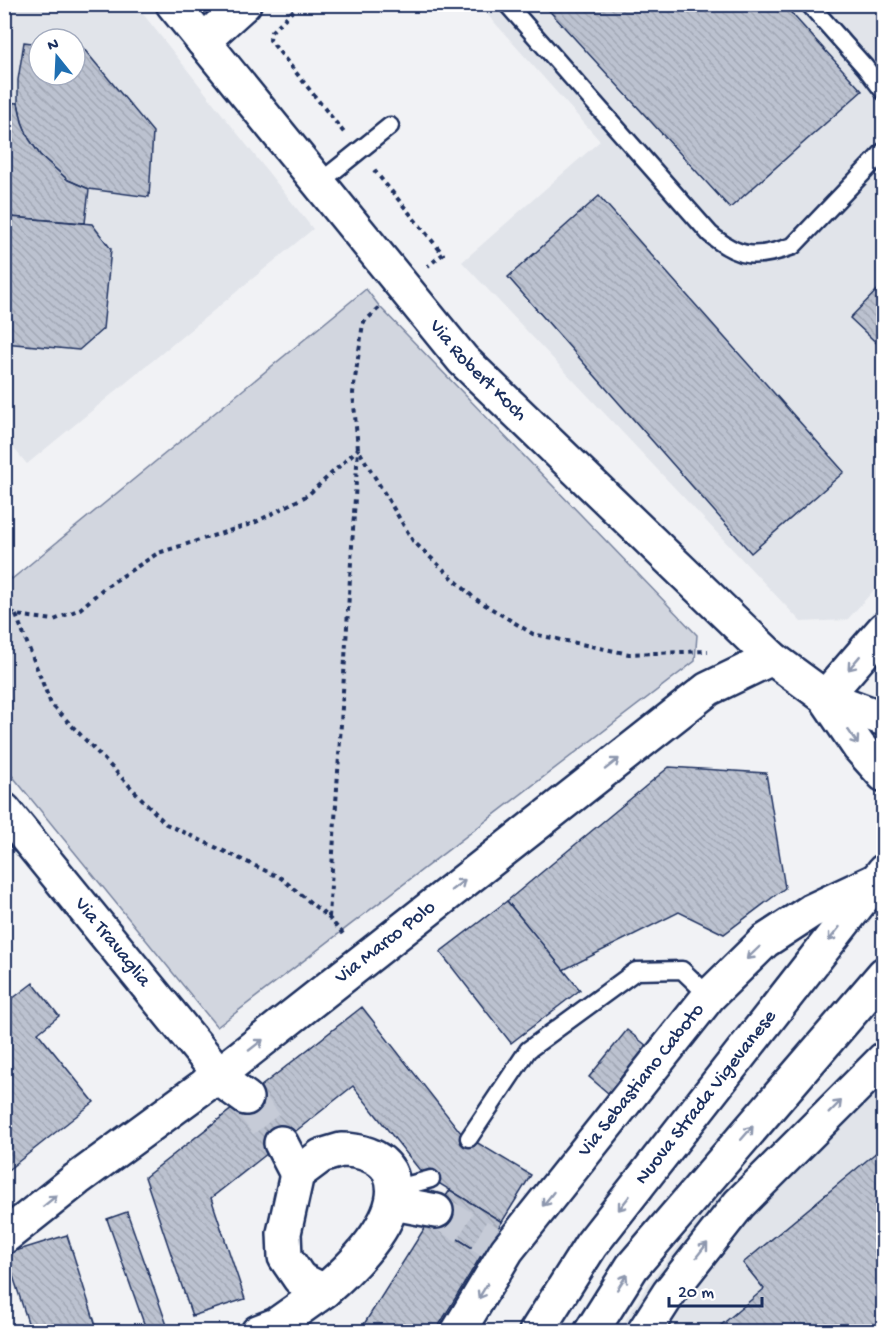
<svg xmlns="http://www.w3.org/2000/svg" width="888" height="1336" font-family="'Gochi Hand',sans-serif">
<defs>
<pattern id="building-back-hatch" width="6" height="6" patternUnits="userSpaceOnUse" patternTransform="scale(1.5)"><rect width="6" height="6" fill="#bcc2d0"/><path d="M-1 5l2 2M0 0l6 6M5-1l2 2" fill="none" stroke="#a1a7b5"/></pattern>
</defs>
<rect width="100%" height="100%" fill="#f1f2f5"/>
<filter id="ink" filterUnits="userSpaceOnUse"><feTurbulence type="fractalNoise" baseFrequency=".0167" numOctaves="2"/><feDisplacementMap in="SourceGraphic" scale="12" xChannelSelector="R" yChannelSelector="G"/><feConvolveMatrix kernelMatrix="1 2 1 2 8 2 1 2 1" color-interpolation-filters="sRGB"/></filter>
<g filter="url(#ink)">
<g fill="#e1e4ea" fill-rule="evenodd">
<path d="M 4,5 L 136,5 L 313,229 L 27,464 L 4,437 ZM 39,39 L 75,39 L 75,75 L 39,75 Z"/>
<path d="M 479,5 L 883,5 L 883,580 L 847,620 L 801,622 L 462,262 L 600,141 Z"/>
<path d="M 883,1042 L 883,1331 L 618,1332 L 649,1283 L 714,1201 Z"/>
</g>
<path fill="#d2d6df" stroke="#76829e" stroke-width="1.5" d="M 366,289 L 380,307 L 697,635 L 695,661 L 217,1027 L 5,767 L 5,571 L 12,579 Z"/>
<g fill="url(#building-back-hatch)" stroke="#1b2f5e" stroke-width="1.5">
<path d="M 543,4 L 783,4 L 862,91 L 730,208 Z"/>
<path d="M 24,42 L 39,44 L 39,75 L 75,75 L 75,47 L 83,48 L 153,132 L 149,197 L 89,189 L 68,180 L 40,155 L 29,139 L 22,122 L 18,103 L 18,80 Z"/>
<path d="M 4,102 L 18,103 L 22,122 L 29,139 L 40,155 L 68,180 L 89,189 L 85,223 L 10,217 L 8,181 L 4,180 Z"/>
<path d="M 599,196 L 844,472 L 751,553 L 508,277 Z"/>
<path d="M 10,217 L 92,224 L 111,249 L 103,329 L 79,350 L 4,343 L 4,221 Z"/>
<path d="M 884,283 L 884,350 L 850,318 Z"/>
<path d="M 669,767 L 766,773 L 785,888 L 724,934 L 679,912 L 563,970 L 507,901 Z"/>
<path d="M 507,901 L 580,990 L 511,1043 L 440,952 Z"/>
<path d="M 33,983 L 59,1016 L 38,1033 L 94,1102 L 4,1173 L 4,1100 L 8,1096 L 4,1091 L 4,1005 Z"/>
<path d="M 362,1007 L 461,1133 L 531,1175 L 502,1222 L 422,1173 L 353,1086 L 211,1198 L 245,1299 L 192,1316 L 145,1177 Z"/>
<path d="M 627,1030 L 647,1046 L 608,1093 L 589,1077 Z"/>
<path d="M 884,1146 L 884,1332 L 713,1332 L 764,1289 L 743,1263 Z"/>
<path d="M 450,1190 L 502,1222 L 482,1254 L 429,1221 Z"/>
<path d="M 127,1212 L 168,1328 L 157,1332 L 147,1332 L 107,1219 Z"/>
<path d="M 429,1221 L 482,1254 L 435,1332 L 359,1332 Z"/>
<path d="M 67,1235 L 98,1332 L 31,1332 L 6,1254 Z"/>
</g>
<g fill="none" stroke-linecap="round" stroke-linejoin="round">
<g stroke="#c6cbd7" stroke-width="33" stroke-dasharray="33 16" stroke-linecap="butt">
<path d="M 246,1098 L 281,1143"/>
<path d="M 436,1211 L 491,1242"/>
</g>
<defs>
<g id="service">
<path d="M 507,4 L 710,234 C 739,259 757,259 793,246 L 884,151"/>
<path d="M 809,4 L 865,67 L 884,92"/>
<path d="M 319,183 L 390,126"/>
<path d="M 469,1138 L 528,1050 L 636,971 L 682,970 L 709,996"/>
<path d="M 394,1189 L 431,1179"/>
</g>
<g id="minor">
<path id="s1" d="M 173,4 L 463,360 L 772,658 L 825,697 L 884,719"/>
<path d="M 203,41 L 244,4"/>
<path d="M 825,697 L 859,747 L 884,775"/>
<path d="M 825,697 L 884,629"/>
<path id="s2" d="M 4,810 L 228,1085 L 246,1098"/>
<path d="M 281,1143 L 297,1174"/>
<path d="M 341,1150 C 358,1150 380,1155 389,1171 C 410,1212 352,1267 324,1291 L 300,1279 L 285,1257 L 284,1233 L 297,1174 L 321,1156 Z"/>
<path d="M 393,1203 L 436,1211"/>
<path id="s3" d="M 4,1237 L 77,1179 L 204,1086 L 708,689 L 772,658"/>
<path d="M 258,1332 L 276,1325 L 324,1291"/>
<path id="s4" d="M 458,1332 L 507,1250 L 709,996 L 765,941 L 811,911 L 875,881"/>
<path d="M 644,1332 L 669,1293 L 739,1204 L 884,1059"/>
</g>
<g id="primary">
<path id="s5" d="M 536,1332 L 591,1245 L 884,871"/>
<path d="M 591,1332 L 632,1267 L 884,974"/>
</g>
</defs>
<use href="#service" stroke="#1b2f5e" stroke-width="21"/>
<use href="#minor" stroke="#1b2f5e" stroke-width="38"/>
<use href="#primary" stroke="#1b2f5e" stroke-width="38"/>
<g stroke="#1b2f5e" stroke-width="4" stroke-dasharray="4.5 4.5" stroke-linecap="butt">
<path d="M 300,4 L 271,32 L 270,40 L 345,134"/>
<path d="M 374,170 L 443,254 L 428,266"/>
<path d="M 379,308 L 363,323 L 353,393 L 358,449 L 413,541 L 474,598 L 533,634 L 629,654 L 708,651"/>
<path d="M 4,606 L 16,615 L 54,620 L 80,609 L 104,588 L 158,553 L 254,523 L 308,495 L 358,449"/>
<path d="M 16,615 L 51,704 L 166,824 L 281,878 L 329,918 L 345,936"/>
<path d="M 329,917 L 358,449"/>
</g>
<use href="#service" stroke="#fff" stroke-width="16"/>
<use href="#minor" stroke="#fff" stroke-width="33"/>
<use href="#primary" stroke="#fff" stroke-width="33"/>
</g>
<defs><path id="oneway-shaft" d="M-6 0H5M1.5-3L5.5 0L1.5 3" fill="none" stroke-width="1.6" stroke-linecap="round" stroke-linejoin="round" transform="scale(1.5)"/></defs>
<g stroke="#8d97ae">
<use href="#oneway-shaft" transform="translate(854 663) rotate(130)"/>
<use href="#oneway-shaft" transform="translate(853 737) rotate(56)"/>
<use href="#oneway-shaft" transform="translate(612 764) rotate(-38)"/>
<use href="#oneway-shaft" transform="translate(458 885) rotate(-38)"/>
<use href="#oneway-shaft" transform="translate(834 934) rotate(128)"/>
<use href="#oneway-shaft" transform="translate(753 953) rotate(136)"/>
<use href="#oneway-shaft" transform="translate(256 1045) rotate(-38)"/>
<use href="#oneway-shaft" transform="translate(835 1107) rotate(-45)"/>
<use href="#oneway-shaft" transform="translate(747 1133) rotate(-49)"/>
<use href="#oneway-shaft" transform="translate(548 1199) rotate(128)"/>
<use href="#oneway-shaft" transform="translate(50 1201) rotate(-39)"/>
<use href="#oneway-shaft" transform="translate(624 1203) rotate(128)"/>
<use href="#oneway-shaft" transform="translate(702 1250) rotate(-52)"/>
<use href="#oneway-shaft" transform="translate(622 1282) rotate(-57)"/>
<use href="#oneway-shaft" transform="translate(483 1291) rotate(121)"/>
</g>
</g>
<g text-anchor="middle" dominant-baseline="central" stroke-width="4.5" stroke-linejoin="round" paint-order="stroke">
<g font-size="20" fill="#1b2f5e" stroke="#fff">
<text stroke="none"><textPath href="#s1" startOffset="477">Via Robert Koch</textPath></text>
<text stroke="none"><textPath href="#s2" startOffset="171">Via Travaglia</textPath></text>
<text stroke="none"><textPath href="#s3" startOffset="482">Via Marco Polo</textPath></text>
<text stroke="none"><textPath href="#s4" startOffset="312">Via Sebastiano Caboto</textPath></text>
<text stroke="none"><textPath href="#s5" startOffset="290">Nuova Strada Vigevanese</textPath></text>
</g>
</g>
<rect width="888" height="1336" fill="none" stroke="#fff" stroke-width="24"/>
<rect x="12" y="12" width="864" height="1312" fill="none" stroke="#1b2f5e" stroke-width="2" filter="url(#ink)"/>
<g transform="translate(57 57) rotate(342)"><circle r="28" fill="#ffffff" stroke="#a4acbf" stroke-width="1.5"/>
<path d="M0-4.5L10 22L0 15L-10 22Z" fill="#1f6fb2"/>
<text y="-9" font-size="16" font-weight="bold" text-anchor="middle" fill="#1b2f5e">N</text>
</g>
<path d="M669 1297v9h93v-9" fill="none" stroke="#1b2f5e" stroke-width="3"/>
<text x="678" y="1297" font-size="18" fill="#1b2f5e" stroke="#ffffff" stroke-width="4.5" paint-order="stroke">20 m</text>
</svg>
